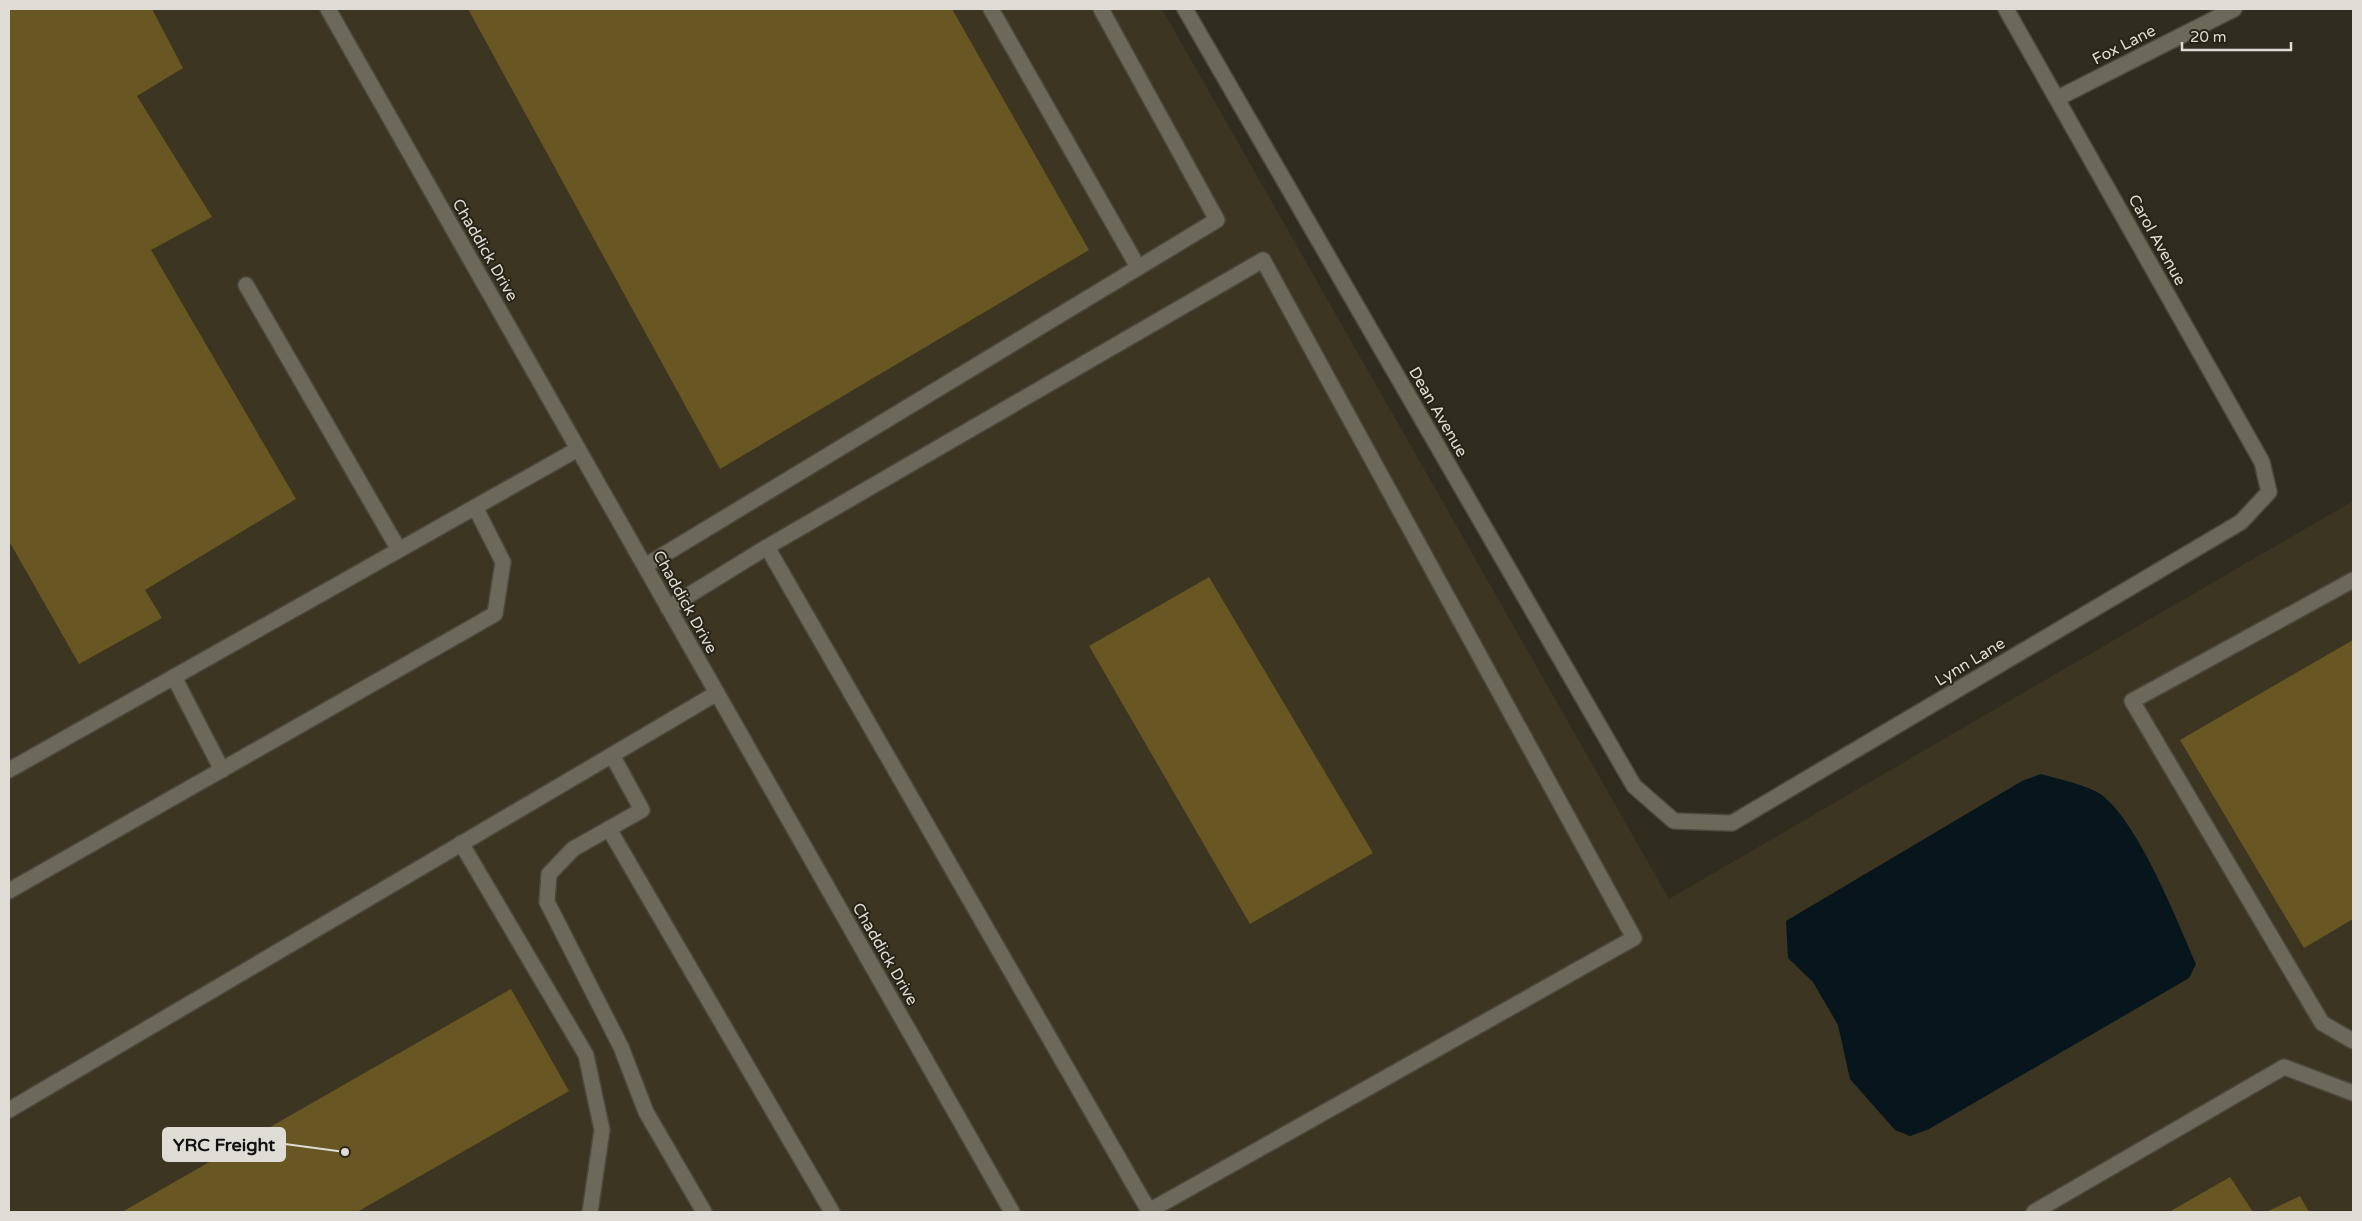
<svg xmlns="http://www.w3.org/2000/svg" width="2362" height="1221" font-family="'Varela Round',sans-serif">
<rect width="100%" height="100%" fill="#302c20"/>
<path fill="#3b3522" d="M 9,9 L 1162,9 L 1669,899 L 2353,501 L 2353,1212 L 9,1212 Z"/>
<path fill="#07151c" d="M 2041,774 C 2058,779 2079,783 2095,791 C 2134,810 2178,923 2196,964 L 2189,978 L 1929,1129 L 1910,1136 L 1895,1130 L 1850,1079 L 1838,1025 L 1813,982 L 1788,958 L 1786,921 L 2022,781 Z"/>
<g fill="#685723">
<path d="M 9,9 L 152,9 L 183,68 L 137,96 L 212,217 L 151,250 L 296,499 L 145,590 L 162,618 L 79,664 L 9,541 Z"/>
<path d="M 468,9 L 952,9 L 1089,250 L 720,469 Z"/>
<path d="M 1209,577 L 1373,853 L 1250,924 L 1089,646 Z"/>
<path d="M 2353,640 L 2353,919 L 2304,948 L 2180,740 Z"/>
<path d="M 511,989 L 569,1091 L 357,1212 L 122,1212 Z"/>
<path d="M 2230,1177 L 2253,1212 L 2169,1212 Z"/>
<path d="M 2300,1196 L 2309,1212 L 2266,1212 Z"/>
</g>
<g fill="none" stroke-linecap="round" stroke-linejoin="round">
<defs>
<g id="minor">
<path d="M 328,9 L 1012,1212"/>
<path d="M 991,9 L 1138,267"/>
<path d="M 1185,9 L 1634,786 L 1674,821 L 1732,823 L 2241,522 L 2269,492 L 2262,462 L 2006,9"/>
<path d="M 2058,98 L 2234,9"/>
<path d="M 246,285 L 399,550"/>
<path d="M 645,566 L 1217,220 L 1101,9"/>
<path d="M 2353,580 L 2132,701 L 2322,1023 L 2353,1041"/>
<path d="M 668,608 L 767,547 L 1263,260 L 1634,938 L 1149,1211 L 767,547"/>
<path d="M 174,677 L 222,770"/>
<path d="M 9,770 L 578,449"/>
<path d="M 609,829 L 832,1212"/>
<path d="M 461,843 L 586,1055 L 602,1130 L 590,1212"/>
<path d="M 9,891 L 495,614 L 503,562 L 475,507"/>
<path d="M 9,1110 L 612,755"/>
<path d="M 704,1212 L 646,1112 L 621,1047 L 547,902 L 549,874 L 573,849 L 642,810 L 612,755 L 717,693"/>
<path d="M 2034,1212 L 2284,1067 L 2353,1093"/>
</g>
</defs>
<use href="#minor" stroke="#4c493e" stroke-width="18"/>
<use href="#minor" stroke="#6c685a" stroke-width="15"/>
</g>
<g text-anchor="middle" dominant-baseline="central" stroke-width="4" stroke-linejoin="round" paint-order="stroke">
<g font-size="16" fill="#dfdcd5" stroke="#272317">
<text transform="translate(2124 45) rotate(-27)">Fox Lane</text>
<text transform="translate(2157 240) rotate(61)">Carol Avenue</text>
<text transform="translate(485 250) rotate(60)">Chaddick Drive</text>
<text transform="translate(1438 412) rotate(60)">Dean Avenue</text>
<text transform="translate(685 602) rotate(61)">Chaddick Drive</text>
<text transform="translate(1970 662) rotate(-31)">Lynn Lane</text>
<text transform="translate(885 954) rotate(60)">Chaddick Drive</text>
</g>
</g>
<path fill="none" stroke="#dfdcd5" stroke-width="2" d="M345 1152L285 1144"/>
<circle fill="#dfdcd5" stroke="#272317" stroke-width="2" cx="345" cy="1152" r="5"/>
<rect fill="#dfdcd5" stroke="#dfdcd5" stroke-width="2" x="163" y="1128" width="122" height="33" rx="5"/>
<g font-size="18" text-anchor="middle" font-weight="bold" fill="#111">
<text x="224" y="1151">YRC Freight</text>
</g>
<rect width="2362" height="1221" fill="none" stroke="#dfdcd5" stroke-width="20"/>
<path d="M2182 42v8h109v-8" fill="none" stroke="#dfdcd5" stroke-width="2.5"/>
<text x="2190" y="42" font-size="15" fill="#dfdcd5" stroke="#272317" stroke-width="4" paint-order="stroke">20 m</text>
</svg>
